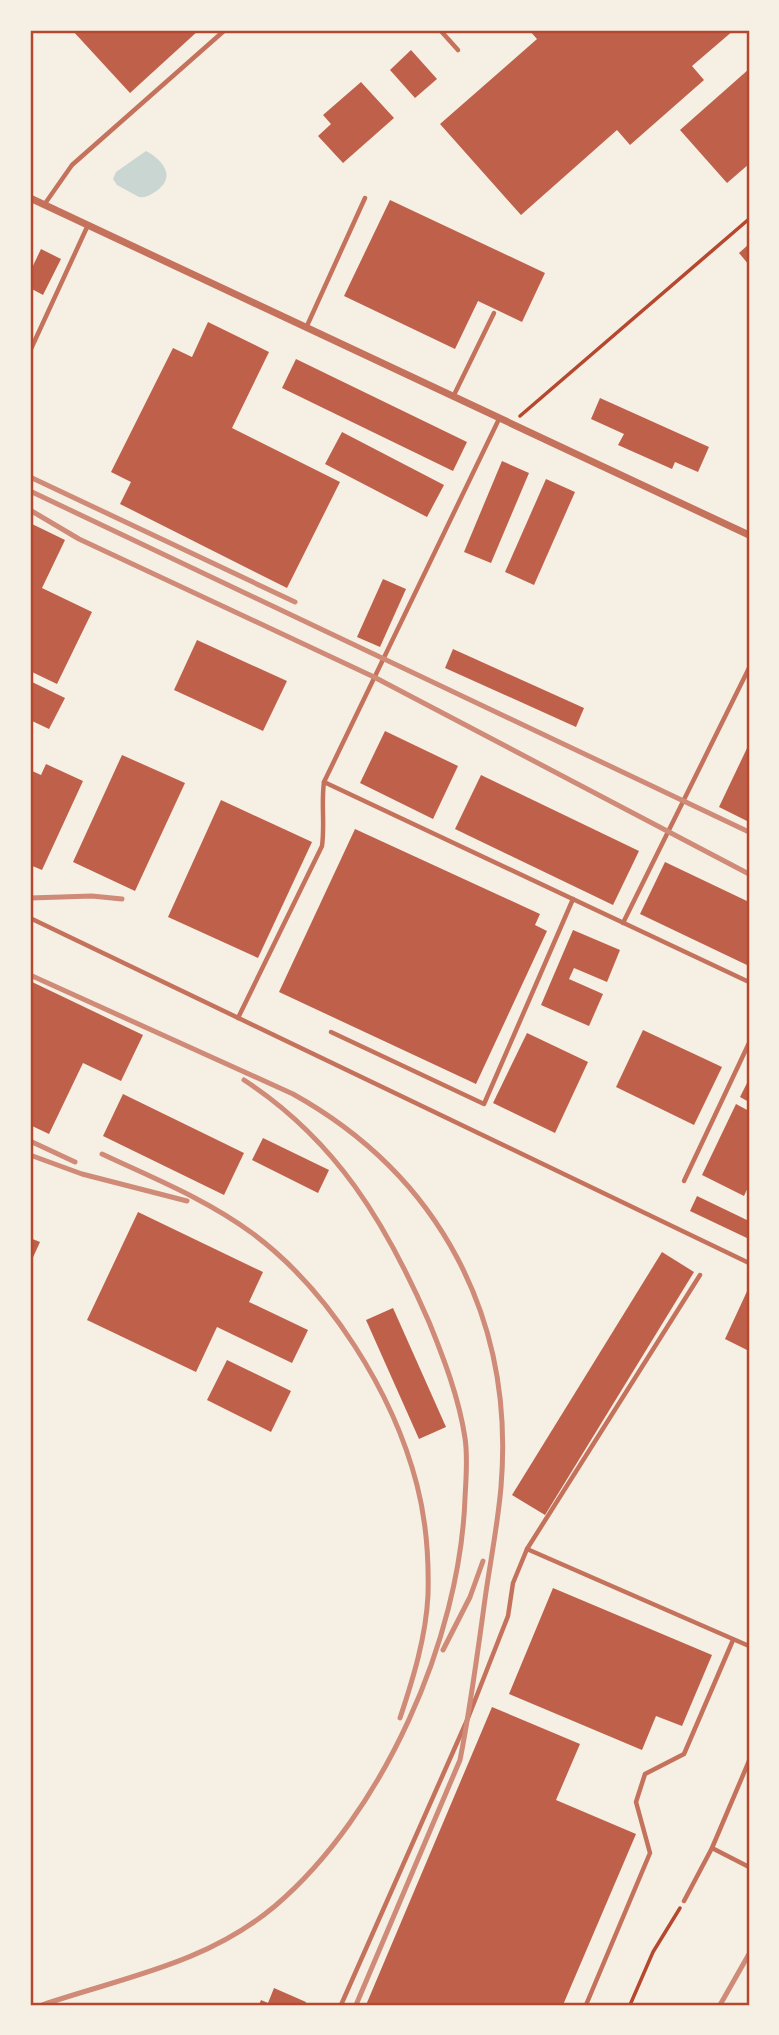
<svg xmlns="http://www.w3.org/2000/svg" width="779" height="2035" font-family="Ubuntu,sans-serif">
<rect width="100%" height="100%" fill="#f6efe4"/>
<path fill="#c9d6d2" d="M 146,151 C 161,159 176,175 159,189 C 152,194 147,198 139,197 L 117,185 L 113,179 L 116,172 Z"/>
<g fill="#bf614a">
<path d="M 72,30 L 199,30 L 130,93 Z"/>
<path d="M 529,30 L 734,30 L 692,66 L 704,80 L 630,145 L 617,130 L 521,215 L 440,124 L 537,39 Z"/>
<path d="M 411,50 L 437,79 L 415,98 L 390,70 Z"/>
<path d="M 749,69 L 749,164 L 727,183 L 680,130 Z"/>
<path d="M 361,82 L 394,118 L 343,163 L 318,136 L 331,124 L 323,115 Z"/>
<path d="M 390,200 L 545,273 L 522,322 L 478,301 L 455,349 L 344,296 Z"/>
<path d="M 749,244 L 749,265 L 739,253 Z"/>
<path d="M 41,249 L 61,259 L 43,295 L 30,288 L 30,272 Z"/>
<path d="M 208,322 L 269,352 L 232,428 L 340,482 L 287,588 L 120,504 L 131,482 L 111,472 L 173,348 L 192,357 Z"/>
<path d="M 296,359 L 467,442 L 453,471 L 282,388 Z"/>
<path d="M 600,398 L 709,447 L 698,472 L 675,462 L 672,469 L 618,445 L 624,434 L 591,419 Z"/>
<path d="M 342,432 L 444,485 L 427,517 L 325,464 Z"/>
<path d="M 502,461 L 529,473 L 491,563 L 464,552 Z"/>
<path d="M 546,479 L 575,492 L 534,585 L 505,572 Z"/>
<path d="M 30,523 L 65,540 L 42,588 L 92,612 L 57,684 L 30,671 Z"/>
<path d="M 383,579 L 406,589 L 380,647 L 357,637 Z"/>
<path d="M 197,640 L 287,681 L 263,731 L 174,690 Z"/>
<path d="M 453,649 L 584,708 L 576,727 L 445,668 Z"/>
<path d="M 30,681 L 65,698 L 49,729 L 30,720 Z"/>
<path d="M 385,731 L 458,766 L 433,819 L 360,783 Z"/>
<path d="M 749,744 L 749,822 L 719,807 Z"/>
<path d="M 122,755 L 185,783 L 135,891 L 73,862 Z"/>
<path d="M 46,764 L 83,781 L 42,870 L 30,865 L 30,770 L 41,775 Z"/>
<path d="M 481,775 L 639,851 L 613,905 L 455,829 Z"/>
<path d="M 221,800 L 312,842 L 258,958 L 168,917 Z"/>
<path d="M 355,829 L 540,914 L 535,925 L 547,931 L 476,1084 L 279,992 Z"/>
<path d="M 665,862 L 749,902 L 749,966 L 640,914 Z"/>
<path d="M 573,930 L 620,950 L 607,982 L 574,968 L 569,979 L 603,994 L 589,1026 L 541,1005 Z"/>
<path d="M 30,981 L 143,1035 L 121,1081 L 83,1063 L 49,1134 L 30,1125 Z"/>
<path d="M 643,1030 L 722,1067 L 694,1125 L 616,1087 Z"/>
<path d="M 527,1033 L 588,1062 L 555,1133 L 493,1103 Z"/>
<path d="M 749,1079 L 749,1102 L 740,1097 Z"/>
<path d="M 123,1094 L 244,1153 L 224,1195 L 103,1136 Z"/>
<path d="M 736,1104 L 749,1111 L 749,1185 L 744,1196 L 702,1175 Z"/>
<path d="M 263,1138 L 329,1170 L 318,1193 L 252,1160 Z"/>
<path d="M 697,1196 L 749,1221 L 749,1239 L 690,1211 Z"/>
<path d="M 138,1212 L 263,1272 L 249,1302 L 308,1330 L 292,1363 L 217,1327 L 196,1372 L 87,1320 Z"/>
<path d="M 30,1238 L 40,1242 L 30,1264 Z"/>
<path d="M 662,1252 L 694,1272 L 545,1515 L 512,1495 Z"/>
<path d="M 749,1287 L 749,1351 L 725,1339 Z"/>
<path d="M 393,1308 L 446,1427 L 419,1439 L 366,1320 Z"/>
<path d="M 227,1360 L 291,1391 L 271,1432 L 207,1400 Z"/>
<path d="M 553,1588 L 712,1655 L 682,1726 L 656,1716 L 642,1750 L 509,1694 Z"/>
<path d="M 492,1707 L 580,1744 L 556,1800 L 636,1834 L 563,2005 L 366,2005 Z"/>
<path d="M 274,1988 L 306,2002 L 305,2005 L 259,2005 L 261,2000 L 268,2003 Z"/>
</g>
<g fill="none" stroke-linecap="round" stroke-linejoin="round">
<g stroke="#b5482f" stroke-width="3.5">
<path d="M 520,416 L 749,219"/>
<path d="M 630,2005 L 653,1952 L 680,1908"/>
</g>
<g stroke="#c5725c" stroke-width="4.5">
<path d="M 440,30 L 458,50"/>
<path d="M 44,205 L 72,165 L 225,30"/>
<path d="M 306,328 L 365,198"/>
<path d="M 30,351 L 88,225"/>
<path d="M 453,397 L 494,313"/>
<path d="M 324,782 L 749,982"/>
<path d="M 30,918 L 749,1263"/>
<path d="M 623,923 L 749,668"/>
<path d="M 238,1018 L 322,846 C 325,824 321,804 324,782 L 499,419"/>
<path d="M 331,1032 L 484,1104 L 573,899"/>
<path d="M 684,1181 L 749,1043"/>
<path d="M 527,1549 L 749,1646"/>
<path d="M 712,1848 L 749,1867"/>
<path d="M 684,1901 L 712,1848 L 749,1761"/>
<path d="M 341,2005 L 468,1718 L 508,1616 L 513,1583 L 527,1549 L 700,1275"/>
<path d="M 586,2005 L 650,1853 L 636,1802 L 645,1774 L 684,1754 L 733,1640"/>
</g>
<path stroke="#c5725c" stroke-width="7" d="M 30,198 L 749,535"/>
<g stroke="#cf8b77" stroke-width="5">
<path d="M 30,477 L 295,602"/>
<path d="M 30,491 L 749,832"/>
<path d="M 30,510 L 79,539 L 374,677 L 749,874"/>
<path d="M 30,898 L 92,896 L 122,899"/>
<path d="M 30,975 L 293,1094 C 440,1176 515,1319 501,1487 C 498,1522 491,1558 486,1592 C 478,1649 471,1705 460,1760 L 356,2005"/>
<path d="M 30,1141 L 75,1162"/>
<path d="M 102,1154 C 153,1178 206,1199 252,1233 C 329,1290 393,1392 417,1485 C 426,1520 429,1559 428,1595 C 426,1637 413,1679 400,1718"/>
<path d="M 30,1155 L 82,1174 L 187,1201"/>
<path d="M 443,1650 L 470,1597 L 483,1561"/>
<path d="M 42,2005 C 124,1977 206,1964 275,1906 C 383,1814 460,1639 465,1498 C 466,1478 468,1457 465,1438 C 459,1398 444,1359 429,1322 C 386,1223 336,1140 244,1080"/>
<path d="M 720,2005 L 749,1954"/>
</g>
</g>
<rect width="779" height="2035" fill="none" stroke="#f6efe4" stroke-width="63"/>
<rect x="32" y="32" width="716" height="1972" fill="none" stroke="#b5482f" stroke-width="2.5"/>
</svg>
